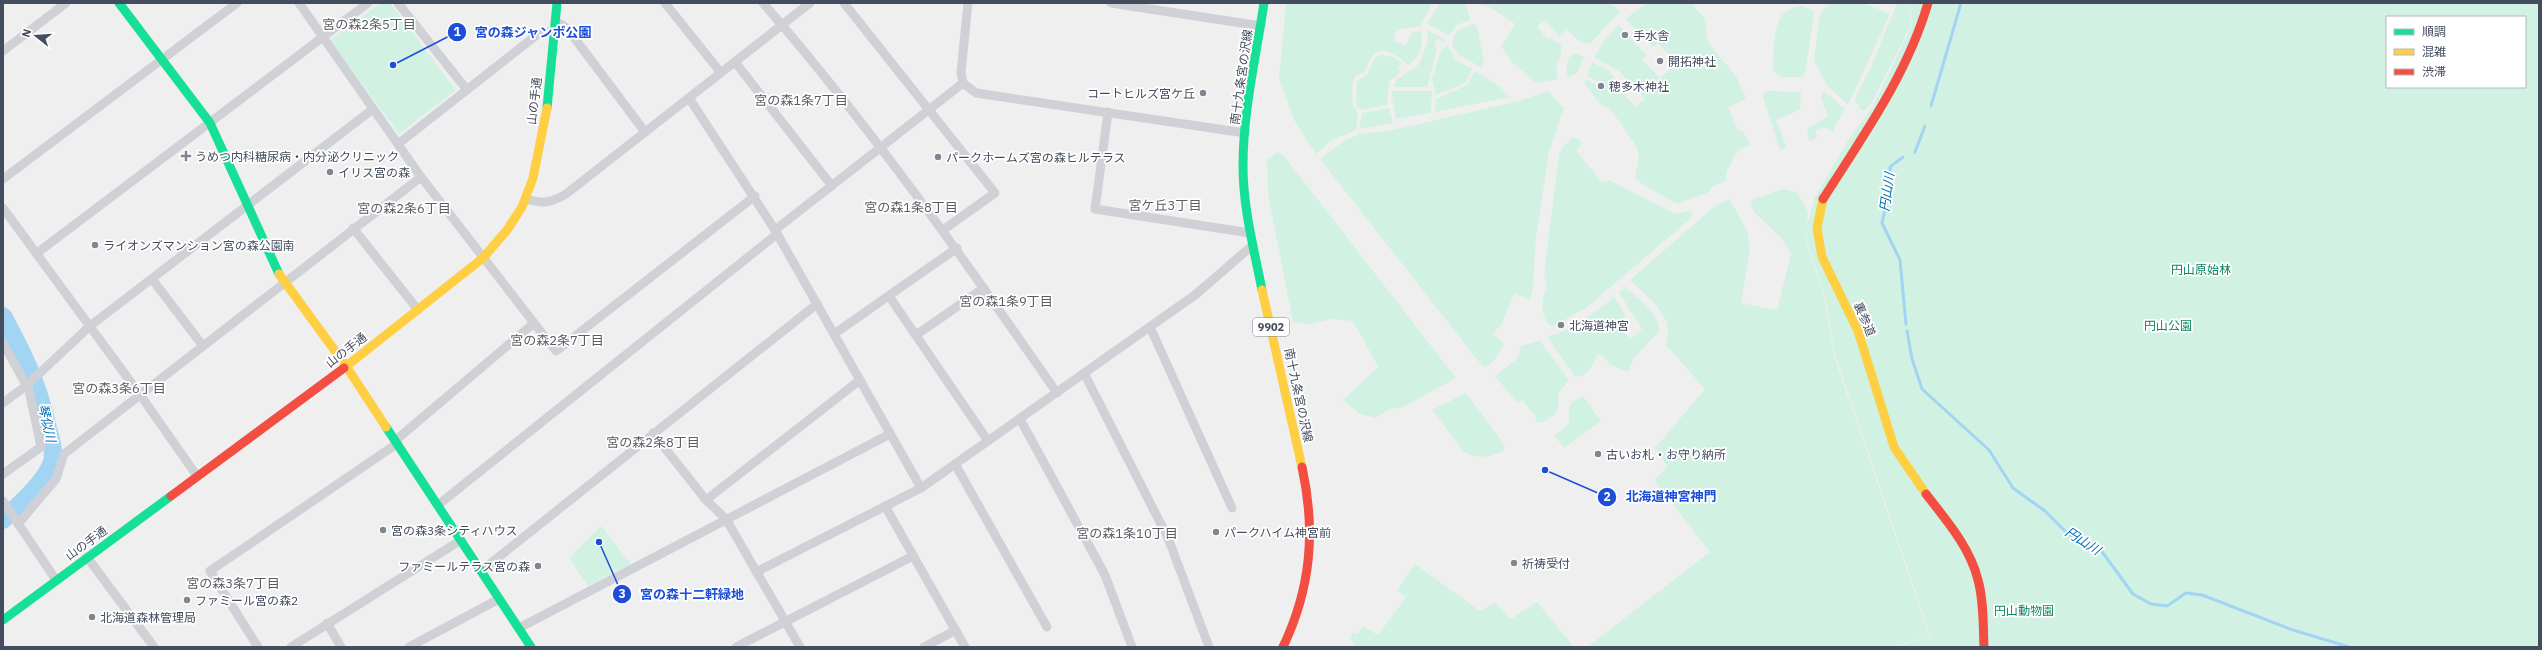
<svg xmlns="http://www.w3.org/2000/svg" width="2542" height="650" font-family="'IBM Plex Sans','Noto Sans JP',sans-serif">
<rect width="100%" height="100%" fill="#f0efef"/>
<g fill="#d1f2e3" fill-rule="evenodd">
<path d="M 381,3 L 390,3 L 456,90 L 399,134 L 330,40 Z"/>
<path d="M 1286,3 L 1432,3 L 1421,26 L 1401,29 L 1395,33 L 1394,41 L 1406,46 L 1411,33 L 1421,31 C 1424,43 1420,59 1408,65 C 1387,48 1375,41 1365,72 C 1361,74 1356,74 1354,79 C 1350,87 1352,106 1358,113 L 1356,130 L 1332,140 L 1316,154 L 1294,120 L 1279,78 Z"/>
<path d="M 1440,3 L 1466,3 L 1470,20 L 1457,25 L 1449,35 L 1427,24 Z"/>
<path d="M 1477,3 L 1610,3 L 1620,11 L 1590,44 L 1580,42 L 1567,30 L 1559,37 L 1546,20 L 1537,26 L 1547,39 L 1551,38 L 1561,45 C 1564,58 1551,66 1559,79 L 1536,83 L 1512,62 L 1501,46 L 1515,24 L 1490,7 Z"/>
<path d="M 1647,3 L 1691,3 L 1705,19 L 1708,43 L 1736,76 L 1746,99 L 1728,107 L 1737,129 L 1743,131 L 1750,145 C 1729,151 1737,160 1726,171 L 1726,181 L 1713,186 L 1709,192 L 1677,204 L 1645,186 L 1635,178 L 1639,158 L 1636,146 L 1620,122 L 1609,109 L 1601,105 L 1584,83 L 1587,79 L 1602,89 L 1604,85 L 1587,76 L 1592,62 L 1609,71 L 1627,94 L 1625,95 L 1635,107 L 1645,99 L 1636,87 L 1633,88 L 1620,72 L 1594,57 L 1607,37 L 1619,25 L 1646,55 L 1642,60 L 1660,78 L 1677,63 L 1658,43 L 1653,47 L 1625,19 Z"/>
<path d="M 1830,3 L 1864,3 L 1890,14 L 1848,105 L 1827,85 L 1814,60 L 1820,13 Z"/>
<path d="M 1897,3 L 1909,3 L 1911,25 L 1872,102 L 1864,111 L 1859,108 L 1859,104 L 1854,101 L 1870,69 Z"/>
<path d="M 1910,3 L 2539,3 L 2539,647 L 1897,647 L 1930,635 L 1835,354 L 1825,296 L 1807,241 L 1807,226 L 1815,197 L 1847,142 L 1874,104 L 1912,25 ZM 2387,17 L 2525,17 L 2525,87 L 2387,87 Z"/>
<path d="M 1802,6 L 1814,11 L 1806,70 L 1802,77 L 1781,77 L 1773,70 C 1773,56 1773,27 1782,15 C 1787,10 1795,7 1802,6 Z"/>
<path d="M 1473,24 L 1477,26 L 1484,61 L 1481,67 L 1459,55 L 1452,45 L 1456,31 Z"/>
<path d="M 1427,30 L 1446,40 L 1442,43 L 1440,39 L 1434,42 L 1437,49 L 1427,87 L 1394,87 L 1396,80 L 1417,66 L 1421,60 L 1428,41 Z"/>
<path d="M 1448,45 L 1456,60 L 1472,69 L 1465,83 L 1436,95 L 1432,79 L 1441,50 Z"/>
<path d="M 1576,53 L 1584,57 L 1577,73 L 1568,77 C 1565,69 1566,65 1569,57 Z"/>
<path d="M 1383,55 L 1393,57 L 1402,63 L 1398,67 L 1401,72 L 1389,82 L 1387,105 L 1361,110 L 1356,105 L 1357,81 L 1368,74 L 1374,58 Z"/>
<path d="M 1475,71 L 1499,86 L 1510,97 L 1435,112 L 1436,99 L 1467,85 Z"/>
<path d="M 1391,91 L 1432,91 L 1431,113 L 1396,119 Z"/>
<path d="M 1548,91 L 1564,108 L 1549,152 L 1536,238 L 1533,287 L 1530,300 L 1515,293 L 1502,323 L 1493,334 L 1504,343 C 1500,351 1493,367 1483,367 L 1320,159 L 1344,141 L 1359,134 L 1388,131 L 1519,101 Z"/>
<path d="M 1769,91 L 1801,92 L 1800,110 L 1776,120 L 1787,148 L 1780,150 L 1763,97 L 1763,93 Z"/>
<path d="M 1824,91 L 1845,109 L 1832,132 L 1825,127 L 1816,130 L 1817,138 L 1809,141 L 1807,129 L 1828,116 L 1821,98 Z"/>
<path d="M 1389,108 L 1393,123 L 1359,129 L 1362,113 Z"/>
<path d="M 1572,138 L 1579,139 L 1582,144 L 1576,150 L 1602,183 L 1609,180 L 1676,214 L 1689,211 L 1693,213 L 1690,219 L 1586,308 L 1554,326 L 1548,324 C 1541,313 1540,300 1547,288 L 1544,273 L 1559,154 L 1564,146 Z"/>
<path d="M 1277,152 L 1284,156 L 1456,378 L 1401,408 L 1389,409 L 1376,418 L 1360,414 L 1343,400 L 1378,367 L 1353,321 L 1331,319 L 1311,324 L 1293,322 L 1268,194 L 1267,160 Z"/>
<path d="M 1784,189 L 1798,193 L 1808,212 L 1806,241 L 1824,296 L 1834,355 L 1929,635 L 1894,647 L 1587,647 L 1710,552 L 1654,480 L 1667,467 L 1655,448 L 1705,389 L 1666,345 C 1675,315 1650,300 1630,280 L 1716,205 L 1730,199 L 1747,231 L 1750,249 L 1741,303 L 1777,310 L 1791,254 L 1781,238 L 1754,212 L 1750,202 L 1753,199 Z"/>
<path d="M 1625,287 C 1638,299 1659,311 1659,331 L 1633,359 L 1628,372 L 1609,364 L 1603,356 L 1597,354 C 1593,365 1588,377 1575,377 L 1547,337 C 1573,329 1592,315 1614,297 L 1626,316 L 1619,326 L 1631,339 L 1642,329 L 1619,293 Z"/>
<path d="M 1540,341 L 1569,380 L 1558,394 C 1562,410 1553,419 1539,423 L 1535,421 L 1536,417 L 1522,400 L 1518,404 L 1495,376 L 1518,358 L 1521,346 Z"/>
<path d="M 1466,393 L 1505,445 L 1503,452 C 1488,457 1478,460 1463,451 L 1432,410 Z"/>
<path d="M 1583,396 L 1601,421 L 1564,448 L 1554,435 C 1565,431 1573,422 1568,409 L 1572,402 Z"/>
<path d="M 601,526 L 631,564 L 588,586 L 569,558 Z"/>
<path d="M 1415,564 L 1480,611 L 1495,603 L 1511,619 L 1537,602 L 1574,647 L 1355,647 L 1350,638 L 1352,633 L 1357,634 L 1364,627 L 1378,635 L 1406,597 L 1397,590 Z"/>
</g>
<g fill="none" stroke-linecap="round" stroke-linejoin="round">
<g stroke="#a2d4f3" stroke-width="3">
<path d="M 1931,106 L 1961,3"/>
<path d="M 1915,152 L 1925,126"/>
<path d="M 1903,157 L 1890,167 L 1890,188 L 1882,223 L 1900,260 L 1906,324"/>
<path d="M 1907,331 L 1912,359 L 1922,389 L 1989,450 L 2013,488 L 2045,511 L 2068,534 L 2091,543 L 2100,549 L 2133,594 L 2151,604 L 2167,606 L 2186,593 L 2202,595 L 2290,629 L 2349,647"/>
</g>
<path stroke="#a2d4f3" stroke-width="18" d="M 3,316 C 25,357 38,383 48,429 C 51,439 55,451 52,462 C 44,484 19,504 3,520"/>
<g stroke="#d0d1d6" stroke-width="9">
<path d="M 299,3 L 421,177 L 534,323"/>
<path d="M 398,3 L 467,90"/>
<path d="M 665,3 L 721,73"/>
<path d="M 763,3 C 870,126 964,259 1057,393"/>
<path d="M 844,3 L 995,193 L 943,230"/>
<path d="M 968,3 L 961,72 L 963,83 L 976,93 L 1245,133"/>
<path d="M 1111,3 L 1261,26"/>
<path d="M 555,21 L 567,28 L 645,132"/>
<path d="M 3,51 L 66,3"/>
<path d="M 735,62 L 832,186"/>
<path d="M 689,98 L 775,230 L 921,488"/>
<path d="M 1108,112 L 1095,209 L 1250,233"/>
<path d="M 398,144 L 538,34 L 554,31"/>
<path d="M 3,179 L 237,3"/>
<path d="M 526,199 C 543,204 551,203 566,194 L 810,3"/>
<path d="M 3,208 L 141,396 L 197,476"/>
<path d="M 353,228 L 418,310"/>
<path d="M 775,230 L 963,83"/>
<path d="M 37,253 L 368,3"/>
<path d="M 152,279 L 203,346"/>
<path d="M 889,296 L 988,441"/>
<path d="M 1150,327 L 1232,508"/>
<path d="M 834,334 L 957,248"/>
<path d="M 916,335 L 984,288"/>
<path d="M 3,343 L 29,390 L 41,447 L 3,474"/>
<path d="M 1084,373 L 1168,538 L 1209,647"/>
<path d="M 3,403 L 27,385 L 90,326 L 373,109"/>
<path d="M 1020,419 L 1105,575 L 1132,647"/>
<path d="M 653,433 L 706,500 L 726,519 L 800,647"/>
<path d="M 396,440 L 534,323 L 556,351 L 755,196"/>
<path d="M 955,464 L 1047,627"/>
<path d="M 706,500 L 860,380"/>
<path d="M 3,501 L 56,580"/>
<path d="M 438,505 L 777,234"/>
<path d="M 885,506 L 965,647"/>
<path d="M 18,524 L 56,479 L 64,454 L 421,177"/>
<path d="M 87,557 L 154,647"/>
<path d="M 481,571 L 817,304"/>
<path d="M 756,572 L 921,488 L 1195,295 L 1253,245"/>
<path d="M 327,623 L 341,647"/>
<path d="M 519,628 L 890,434"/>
<path d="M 258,647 L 210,571 L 398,443"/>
<path d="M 291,647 L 461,540"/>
<path d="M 409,647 L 499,599"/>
<path d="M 736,647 L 913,556"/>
<path d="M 924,647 L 956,630"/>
</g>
<g stroke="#16e098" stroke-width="9">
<path d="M 119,3 L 210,123 L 279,274"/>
<path d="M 547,108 L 557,3"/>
<path d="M 1262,290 C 1254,249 1243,208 1243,166 C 1243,111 1256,57 1264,3"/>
<path d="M 386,427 L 531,647"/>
<path d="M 3,620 L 171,496"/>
</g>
<g stroke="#ffcf43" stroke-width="9">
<path d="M 1823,199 L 1817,228 L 1822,257 L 1858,331 L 1894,447 L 1926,494"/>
<path d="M 279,274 L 346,366 L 386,427"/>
<path d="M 1262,290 L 1302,467"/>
<path d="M 344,368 L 483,258 L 507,230 L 522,207 L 533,178 L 547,108"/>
</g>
<g stroke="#f24e42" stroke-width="9">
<path d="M 1823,199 C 1863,136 1907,75 1928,3"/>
<path d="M 1926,494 C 1946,520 1970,547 1978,580 C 1984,602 1983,625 1984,647"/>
<path d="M 171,496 L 344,368"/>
<path d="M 1283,647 C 1311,588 1316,531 1302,467"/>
</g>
</g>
<g fill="#808691" stroke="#fff" stroke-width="1.5">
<circle cx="1625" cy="35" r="4"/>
<circle cx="1660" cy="61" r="4"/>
<circle cx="1601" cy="86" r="4"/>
<circle cx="1203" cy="93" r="4"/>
<path d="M184 150h4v4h4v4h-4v4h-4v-4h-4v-4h4z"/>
<circle cx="938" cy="157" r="4"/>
<circle cx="330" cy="172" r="4"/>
<circle cx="95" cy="245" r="4"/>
<circle cx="1561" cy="325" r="4"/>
<circle cx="1598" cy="454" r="4"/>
<circle cx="383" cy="530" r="4"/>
<circle cx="1216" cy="532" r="4"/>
<circle cx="1514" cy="563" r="4"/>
<circle cx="538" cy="566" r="4"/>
<circle cx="187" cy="600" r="4"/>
<circle cx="92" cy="617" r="4"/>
</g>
<g text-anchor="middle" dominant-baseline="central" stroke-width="3.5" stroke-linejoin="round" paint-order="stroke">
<rect fill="#fff" stroke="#7c828e" stroke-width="1" x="1253" y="318" width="36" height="18" rx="3"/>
<g font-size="11" font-weight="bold" fill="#444d5e">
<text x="1271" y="327">9902</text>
</g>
<g font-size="12" fill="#444d5e" stroke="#fff" text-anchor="start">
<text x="1633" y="35">手水舎</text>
<text x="1668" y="61">開拓神社</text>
<text x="1609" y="86">穂多木神社</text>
<text x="1195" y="93" text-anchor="end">コートヒルズ宮ケ丘</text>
<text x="195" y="156">うめつ内科糖尿病・内分泌クリニック</text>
<text x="946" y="157">パークホームズ宮の森ヒルテラス</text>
<text x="338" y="172">イリス宮の森</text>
<text x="103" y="245">ライオンズマンション宮の森公園南</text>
<text x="1569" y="325">北海道神宮</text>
<text x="1606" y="454">古いお札・お守り納所</text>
<text x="391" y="530">宮の森3条シティハウス</text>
<text x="1224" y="532">パークハイム神宮前</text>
<text x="1522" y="563">祈祷受付</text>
<text x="530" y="566" text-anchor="end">ファミールテラス宮の森</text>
<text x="195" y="600">ファミール宮の森2</text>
<text x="100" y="617">北海道森林管理局</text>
</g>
<g font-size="12" fill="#444d5e" stroke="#fff">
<text transform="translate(1241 77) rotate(-82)">南十九条宮の沢線</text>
<text transform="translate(534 101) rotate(-83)">山の手通</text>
<text transform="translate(1865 319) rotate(67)">裏参道</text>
<text transform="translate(346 350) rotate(-38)">山の手通</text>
<text transform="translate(1299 395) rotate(78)">南十九条宮の沢線</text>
<text transform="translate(86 543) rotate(-36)">山の手通</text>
</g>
<g font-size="12" fill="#0d8760" stroke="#fff">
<text x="2201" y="269">円山原始林</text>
<text x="2168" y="325">円山公園</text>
<text x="2024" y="610">円山動物園</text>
</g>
<g font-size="13" fill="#5a5d64" stroke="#fff">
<text x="369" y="24">宮の森2条5丁目</text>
<text x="801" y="100">宮の森1条7丁目</text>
<text x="1165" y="205">宮ケ丘3丁目</text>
<text x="911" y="207">宮の森1条8丁目</text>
<text x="404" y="208">宮の森2条6丁目</text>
<text x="1006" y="301">宮の森1条9丁目</text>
<text x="557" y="340">宮の森2条7丁目</text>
<text x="119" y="388">宮の森3条6丁目</text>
<text x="653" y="442">宮の森2条8丁目</text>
<text x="1127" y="533">宮の森1条10丁目</text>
<text x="233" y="583">宮の森3条7丁目</text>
</g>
<g font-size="13" font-style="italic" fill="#006fb5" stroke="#fff">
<text transform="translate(1887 192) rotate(-82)">円山川</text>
<text transform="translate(47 423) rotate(77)">琴似川</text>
<text transform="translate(2083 541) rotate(33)">円山川</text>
</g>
</g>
<path fill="none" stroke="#1d4ed8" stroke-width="1.5" d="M393 65L457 32M1545 470L1607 497M599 542L622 594"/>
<g fill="#1d4ed8" stroke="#fff" stroke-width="1.5">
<circle cx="393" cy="65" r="4"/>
<circle cx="1545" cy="470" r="4"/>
<circle cx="599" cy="542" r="4"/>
<circle cx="457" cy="32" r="10"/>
<circle cx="1607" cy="497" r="10"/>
<circle cx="622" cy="594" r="10"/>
</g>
<g font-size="12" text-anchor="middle" font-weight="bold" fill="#fff">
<text x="457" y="36">1</text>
<text x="1607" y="501">2</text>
<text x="622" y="598">3</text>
</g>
<g font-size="13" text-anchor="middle" font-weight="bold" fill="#1d4ed8" stroke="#fff" stroke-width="3.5" stroke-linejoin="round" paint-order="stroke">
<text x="533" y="37">宮の森ジャンボ公園</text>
<text x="1671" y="501">北海道神宮神門</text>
<text x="692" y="599">宮の森十二軒緑地</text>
</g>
<rect width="2542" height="650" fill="none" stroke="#444d5e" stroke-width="8"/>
<rect x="2386" y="16" width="140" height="72" fill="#ffffff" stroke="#b4b8bf"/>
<rect x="2394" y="29" width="20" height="6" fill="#16e098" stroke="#b4b8bf"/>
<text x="2422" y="36" font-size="12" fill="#444d5e">順調</text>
<rect x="2394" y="49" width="20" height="6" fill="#ffcf43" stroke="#b4b8bf"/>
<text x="2422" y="56" font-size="12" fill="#444d5e">混雑</text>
<rect x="2394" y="69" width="20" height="6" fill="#f24e42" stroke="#b4b8bf"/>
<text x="2422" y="76" font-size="12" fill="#444d5e">渋滞</text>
<g transform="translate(36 36) rotate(287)" stroke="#ffffff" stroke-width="3" paint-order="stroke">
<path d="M0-3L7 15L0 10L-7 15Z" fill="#444d5e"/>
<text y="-6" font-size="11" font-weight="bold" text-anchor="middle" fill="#444d5e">N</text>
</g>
</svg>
